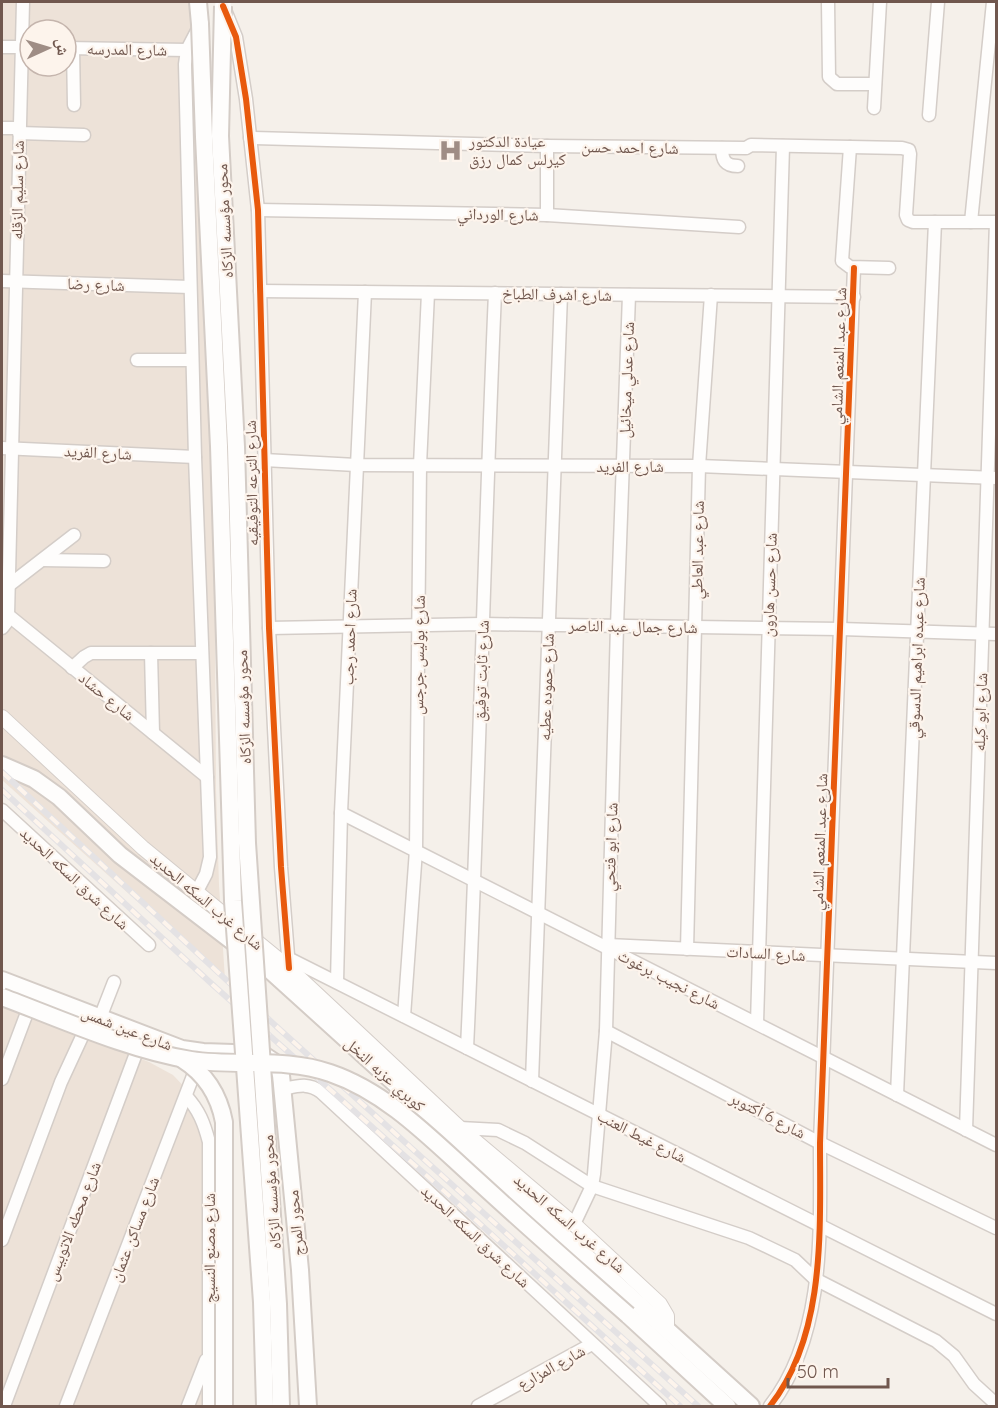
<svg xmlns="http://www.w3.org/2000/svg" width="998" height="1408" font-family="Quicksand,'Noto Naskh Arabic',sans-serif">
<rect width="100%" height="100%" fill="#f5f0ea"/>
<g fill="#ede2d8" fill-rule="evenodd">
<path d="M 2,2 L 199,2 L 214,469 L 216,789 L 219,885 L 225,980 L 2,780 ZM 30,30 L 66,30 L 66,66 L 30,66 Z"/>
<path d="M 2,1004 L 149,1062 L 173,1075 L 192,1095 L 204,1119 L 207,1406 L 2,1406 Z"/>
</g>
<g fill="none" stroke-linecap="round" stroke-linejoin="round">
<defs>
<g id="minor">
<path d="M 828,2 L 829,77 L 837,84 L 875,84"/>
<path d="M 225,10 L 236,37 L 246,99 L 258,210 L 269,628 L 281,867 L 289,968"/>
<path d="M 2,47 L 30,47"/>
<path d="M 66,48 L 187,50"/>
<path d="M 73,48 L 74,105"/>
<path d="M 874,108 L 880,2"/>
<path d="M 929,115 L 938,2"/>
<path d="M 2,128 L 19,128"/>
<path d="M 19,133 L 84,135"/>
<path d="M 250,138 L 547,146 L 746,148 L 751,145 L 902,148 L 909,150 L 910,154 L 906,215 L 908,220 L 913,222 L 996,222"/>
<path d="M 547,146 L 547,215"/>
<path d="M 850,147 L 842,261 L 850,267 L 889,268"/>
<path d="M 722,148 C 722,160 725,166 738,166"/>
<path d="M 258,210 L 547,215 L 739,227"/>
<path d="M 971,222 L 993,2"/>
<path d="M 2,281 L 190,287"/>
<path d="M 260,291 L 854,297"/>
<path d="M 137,360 L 192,360"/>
<path d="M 2,448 L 195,457"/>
<path d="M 264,460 L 356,465 L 699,466 L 996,478"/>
<path d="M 42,560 L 104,561"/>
<path d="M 8,586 L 74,535"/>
<path d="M 8,615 L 207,777"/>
<path d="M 2,628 L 6,623 L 8,615 L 23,2"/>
<path d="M 269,628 L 482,624 L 841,629 L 996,634"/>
<path d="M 151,653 L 153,733"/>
<path d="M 72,668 L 84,657 L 91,653 L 202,653"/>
<path d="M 2,810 L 149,945"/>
<path d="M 341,813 L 996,1145"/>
<path d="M 196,893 L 206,874 L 210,857 L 195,457 L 185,64 L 187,50 L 200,25"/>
<path d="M 608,945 L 996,963"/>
<path d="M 687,949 L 699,466 L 711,295"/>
<path d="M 288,958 L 996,1314"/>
<path d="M 337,982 L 341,813 L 365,292"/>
<path d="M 404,1016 L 416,850 L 420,465 L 428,293"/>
<path d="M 100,1018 L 114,982"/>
<path d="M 757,1023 L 783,146"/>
<path d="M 606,1031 L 820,1143 L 996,1228"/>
<path d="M 467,1048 C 479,796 484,545 495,293"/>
<path d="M 2,1079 L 31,1002"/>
<path d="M 532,1081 L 561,294"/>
<path d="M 283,1089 C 297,1086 308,1082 321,1092 L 660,1406"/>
<path d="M 897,1095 L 935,222"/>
<path d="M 186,1096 C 199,1110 204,1123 209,1142 L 209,1406"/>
<path d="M 460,1128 L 498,1130 L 525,1143 L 592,1186 L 749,1238 L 795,1260 L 815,1279 L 936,1341 L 954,1356 L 974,1384 L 996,1404"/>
<path d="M 966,1130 L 996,222"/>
<path d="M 574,1224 L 592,1186 L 594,1174 L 606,1031 L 617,626 L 629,295"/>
<path d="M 2,1240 L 61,1082 L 86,1028"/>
<path d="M 4,1406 L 141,1040"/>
<path d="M 66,1406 L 198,1063"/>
<path d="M 188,1406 L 206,1360"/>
<path d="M 478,1406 L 592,1344"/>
<path d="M 770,1406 C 826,1335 820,1229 820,1143 L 854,268"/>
</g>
<path id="tertiary" d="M 2,717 L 143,848 L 289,968 L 460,1128 L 574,1224 L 660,1304 L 667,1316 L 667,1330"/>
<g id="secondary">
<path d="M 198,2 L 200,24"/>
<path d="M 2,765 L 34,779 L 59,797 L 120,855 L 271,971 L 751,1406"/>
<path d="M 2,980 L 182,1049 L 203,1052 L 262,1054 L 277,1064 L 281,1075 L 300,1270 L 308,1406"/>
<path d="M 628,1315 L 727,1406"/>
</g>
</defs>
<use href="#minor" stroke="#d4cdc8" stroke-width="15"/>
<use href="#tertiary" stroke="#d4cdc8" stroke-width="16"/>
<use href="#secondary" stroke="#d4ccc6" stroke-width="20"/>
<use href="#minor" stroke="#fefdfc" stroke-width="12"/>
<use href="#tertiary" stroke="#fefdfc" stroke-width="14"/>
<use href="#secondary" stroke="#fefdfc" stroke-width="16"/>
<defs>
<g id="rail">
<path d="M 2,772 L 277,1027 L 698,1406"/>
<path d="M 2,790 L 213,985 L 445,1192 L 680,1406"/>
</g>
</defs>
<use href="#rail" stroke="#e4e2e4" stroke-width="6"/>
<use href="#rail" stroke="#fdf4ec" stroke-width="4" stroke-dasharray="11" stroke-linecap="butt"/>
<defs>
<g id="secondary-bridge">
<path d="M 223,6 L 220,136 L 236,447 L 247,843 L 278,1304 L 281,1406"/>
<path d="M 200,24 L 204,137 L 219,446 L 233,901 L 262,1302 L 265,1406"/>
<path d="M 2,997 C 61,1019 129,1050 191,1060 C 237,1067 285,1057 330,1073 C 389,1093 434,1142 479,1182 C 528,1227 578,1271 628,1315"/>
<path d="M 182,1059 C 206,1074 219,1095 224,1122 L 224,1406"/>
</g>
</defs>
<use href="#secondary-bridge" stroke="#d4ccc6" stroke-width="20" stroke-linecap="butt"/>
<use href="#secondary-bridge" stroke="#fefdfc" stroke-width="16"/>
<defs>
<g id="cycleway">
<path d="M 223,6 L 236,37 L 246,99 L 258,210 L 269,628 L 281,867 L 289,968"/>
<path d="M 770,1406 C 826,1335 820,1229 820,1143 L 854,268"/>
</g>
</defs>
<use href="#cycleway" stroke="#fdf4ec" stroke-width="10"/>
<use href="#cycleway" stroke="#e8590c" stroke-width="6"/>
</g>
<defs>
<symbol id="hospital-bare" viewBox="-9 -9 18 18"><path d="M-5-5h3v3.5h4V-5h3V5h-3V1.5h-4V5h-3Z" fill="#9f8d85" stroke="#fdf4ec" stroke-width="2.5" paint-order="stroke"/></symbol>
</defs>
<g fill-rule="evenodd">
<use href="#hospital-bare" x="434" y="134" width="33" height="33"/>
</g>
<g text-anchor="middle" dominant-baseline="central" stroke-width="4.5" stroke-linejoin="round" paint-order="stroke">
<g font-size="16" fill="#70574e" stroke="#fdf4ec">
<text transform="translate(127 49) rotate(1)">شارع المدرسه</text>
<text transform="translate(630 147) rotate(1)">شارع احمد حسن</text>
<text transform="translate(17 190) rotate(-89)">شارع سليم الزقله</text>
<text transform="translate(498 214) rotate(1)">شارع الورداني</text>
<text transform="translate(224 221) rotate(-93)">محور مؤسسه الزكاه</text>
<text transform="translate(96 284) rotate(2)">شارع رضا</text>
<text transform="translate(557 294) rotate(1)">شارع اشرف الطباخ</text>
<text transform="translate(838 356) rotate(-88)">شارع عبد المنعم الشامي</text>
<text transform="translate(626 380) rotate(-88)">شارع عدلي ميخائيل</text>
<text transform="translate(98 452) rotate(3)">شارع الفريد</text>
<text x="630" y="466">شارع الفريد</text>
<text transform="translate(251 483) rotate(-91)">شارع الترعه التوفيقيه</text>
<text transform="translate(697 550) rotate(-89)">شارع عبد العاطي</text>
<text transform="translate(769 585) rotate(-88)">شارع حسن هارون</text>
<text transform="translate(633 626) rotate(1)">شارع جمال عبد الناصر</text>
<text transform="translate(349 637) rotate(-88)">شارع احمد رجب</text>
<text transform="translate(418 655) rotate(-89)">شارع بوليس جرجس</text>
<text transform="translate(916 658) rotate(-88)">شارع عبده ابراهيم الدسوقي</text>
<text transform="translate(481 671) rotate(-88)">شارع ثابت توفيق</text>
<text transform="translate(546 687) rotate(-88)">شارع حموده عطيه</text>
<text transform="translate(107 696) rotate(39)">شارع حشاد</text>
<text transform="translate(243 707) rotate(-92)">محور مؤسسه الزكاه</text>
<text transform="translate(980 712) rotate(-88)">شارع ابو كيله</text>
<text transform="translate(819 842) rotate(-88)">شارع عبد المنعم الشامي</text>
<text transform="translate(610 847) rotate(-88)">شارع ابو فتحي</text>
<text transform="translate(75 878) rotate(43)">شارع شرق السكه الحديد</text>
<text transform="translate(207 901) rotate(40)">شارع غرب السكه الحديد</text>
<text transform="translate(766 953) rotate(3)">شارع السادات</text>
<text transform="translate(669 979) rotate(27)">شارع نجيب برغوث</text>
<text transform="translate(127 1028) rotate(21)">شارع عين شمس</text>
<text transform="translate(385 1074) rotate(42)">كوبري عزبه النخل</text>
<text transform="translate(768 1115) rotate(27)">شارع 6 أكتوبر</text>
<text transform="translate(642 1136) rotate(27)">شارع غيط العنب</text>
<text transform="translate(271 1192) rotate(-94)">محور مؤسسه الزكاه</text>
<text transform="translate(73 1221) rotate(-69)">شارع محطه الاتوبيس</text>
<text transform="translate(295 1223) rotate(-95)">محور المرج</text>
<text transform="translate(570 1223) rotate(41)">شارع غرب السكه الحديد</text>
<text transform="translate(134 1229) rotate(-69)">شارع مساكن عثمان</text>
<text transform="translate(476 1236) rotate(43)">شارع شرق السكه الحديد</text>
<text transform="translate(209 1248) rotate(-90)">شارع مصنع النسيج</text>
<text transform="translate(551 1367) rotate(-29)">شارع المزارع</text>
</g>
<g font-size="16" fill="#70574e" stroke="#fdf4ec" text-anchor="start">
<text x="469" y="141">عيادة الدكتور<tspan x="469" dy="18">كيرلس كمال رزق</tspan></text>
</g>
</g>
<rect width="998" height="1408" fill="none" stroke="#70574e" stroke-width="6"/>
<g transform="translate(48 48) rotate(86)"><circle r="28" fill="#fdf4ec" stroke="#c5b5ad" stroke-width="1.5"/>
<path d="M0-4.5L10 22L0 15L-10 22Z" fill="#9f8d85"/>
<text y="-9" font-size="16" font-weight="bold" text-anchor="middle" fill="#70574e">ش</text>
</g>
<path d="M788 1378v9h100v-9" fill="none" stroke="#70574e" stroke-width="3"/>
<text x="797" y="1378" font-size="18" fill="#70574e" stroke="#fdf4ec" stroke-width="4.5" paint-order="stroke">50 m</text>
</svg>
